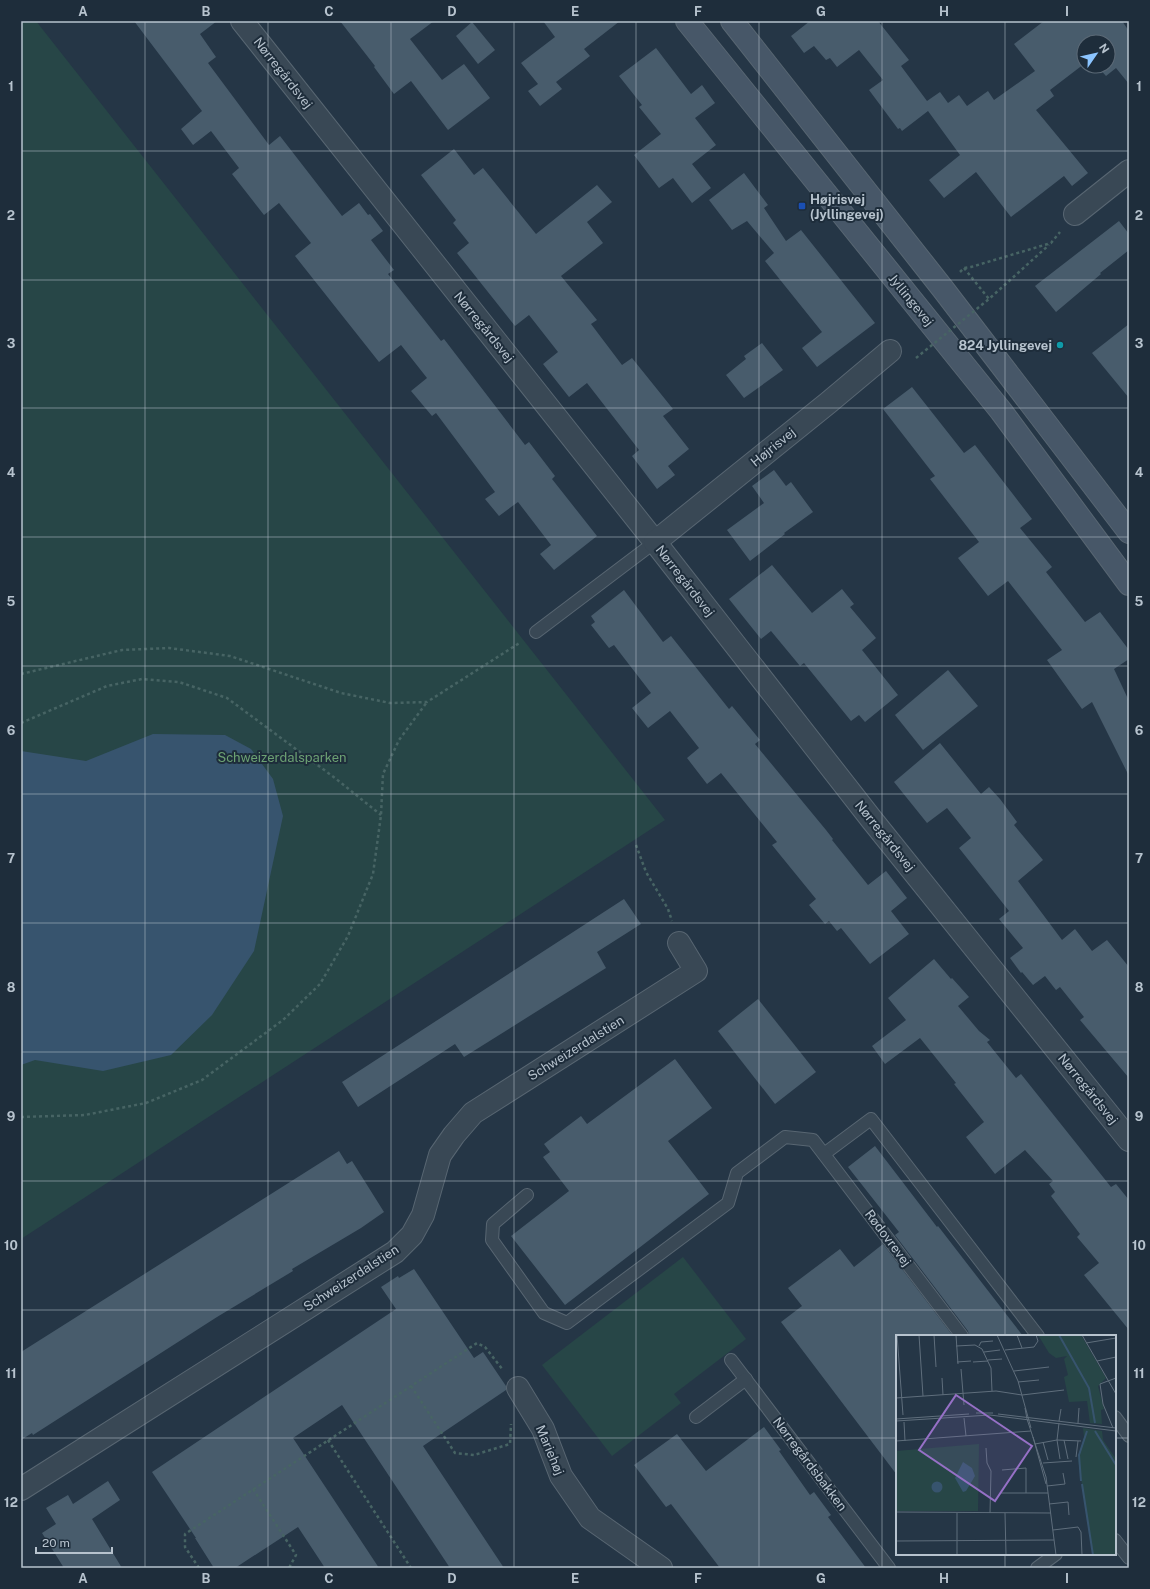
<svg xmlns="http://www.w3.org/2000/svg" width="1150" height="1589" font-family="'Public Sans',sans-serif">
<rect width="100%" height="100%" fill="#253646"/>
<g fill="#274647">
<path d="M 21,21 L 36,21 L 665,820 L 21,1239 Z"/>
<path d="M 683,1257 L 746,1339 L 674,1394 L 681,1403 L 612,1456 L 542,1365 Z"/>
</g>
<path fill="#37546e" d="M 153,734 L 225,735 L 251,749 L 273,779 L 283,816 L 254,951 L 212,1015 L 171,1055 L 103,1071 L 35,1060 L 21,1065 L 21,751 L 86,761 Z"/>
<g fill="#485c6c">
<path d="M 134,21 L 217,21 L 200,34 L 216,57 L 208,63 L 269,145 L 280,136 L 342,216 L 359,203 L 368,215 L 370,214 L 383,231 L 371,240 L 394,270 L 388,274 L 441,341 L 444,339 L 525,445 L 529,442 L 555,476 L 552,479 L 597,536 L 554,570 L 540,554 L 551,545 L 518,502 L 499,516 L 485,499 L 495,492 L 436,413 L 432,416 L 411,391 L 427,378 L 401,345 L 379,362 L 295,256 L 311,243 L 279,203 L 264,215 L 232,174 L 239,168 L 211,131 L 193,145 L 181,129 L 202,111 Z"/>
<path d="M 340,21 L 434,21 L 410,39 L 442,80 L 464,64 L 490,98 L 448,130 L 411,81 L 394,94 L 374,67 L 375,66 Z"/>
<path d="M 543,21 L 620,21 L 584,49 L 590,56 L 556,82 L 562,89 L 540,106 L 528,91 L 538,84 L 521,63 L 555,37 Z"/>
<path d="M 810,21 L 878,21 L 909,60 L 901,66 L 927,101 L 940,92 L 948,103 L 959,95 L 967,106 L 988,91 L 994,100 L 1035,71 L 1014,44 L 1044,21 L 1122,21 L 1129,31 L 1129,84 L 1116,68 L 1106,76 L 1097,66 L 1108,66 L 1108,42 L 1084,42 L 1084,64 L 1050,90 L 1054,96 L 1036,110 L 1088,173 L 1072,186 L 1064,176 L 1011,217 L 976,172 L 944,198 L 929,180 L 960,155 L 928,111 L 902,131 L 900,128 L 898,129 L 869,90 L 883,80 L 859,50 L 837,67 L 830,58 L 826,60 L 814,46 L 804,53 L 791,36 Z"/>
<path d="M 472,22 L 495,50 L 478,64 L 456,36 Z"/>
<path d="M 656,48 L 691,94 L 702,85 L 715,103 L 695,118 L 716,145 L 692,164 L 711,188 L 692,203 L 673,178 L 659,188 L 634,155 L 661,134 L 639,107 L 642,105 L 619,76 Z"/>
<path d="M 454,149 L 474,175 L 483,168 L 536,234 L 597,185 L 612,202 L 587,222 L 603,243 L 561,276 L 597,320 L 591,324 L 622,365 L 632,358 L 673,409 L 663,416 L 689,449 L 668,466 L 675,475 L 657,489 L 632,456 L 639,450 L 587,383 L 569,397 L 543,364 L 558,352 L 529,315 L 515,326 L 457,253 L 469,243 L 453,223 L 456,220 L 421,175 Z"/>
<path d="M 744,173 L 768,205 L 764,208 L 786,241 L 801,230 L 875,323 L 817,367 L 802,348 L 822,332 L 765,261 L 774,253 L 747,221 L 732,230 L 709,200 Z"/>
<path d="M 1119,221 L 1129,234 L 1129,250 L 1100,273 L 1101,274 L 1056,312 L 1035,286 Z"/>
<path d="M 1129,324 L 1129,398 L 1092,353 Z"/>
<path d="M 762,343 L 783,370 L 744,398 L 726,375 L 746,359 L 744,356 Z"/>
<path d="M 912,387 L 964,453 L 975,445 L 1032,519 L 1020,528 L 1052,567 L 1046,572 L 1085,622 L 1100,612 L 1129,650 L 1129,659 L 1114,669 L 1129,701 L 1129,776 L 1092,702 L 1082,709 L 1047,660 L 1062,650 L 1008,581 L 988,596 L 958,558 L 979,542 L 930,479 L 935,476 L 883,409 Z"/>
<path d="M 774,470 L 786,486 L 791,482 L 813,512 L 784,533 L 785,534 L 750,561 L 727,530 L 764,503 L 752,486 Z"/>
<path d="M 772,565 L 812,613 L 842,589 L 854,604 L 850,607 L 876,638 L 862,650 L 898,695 L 865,722 L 859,715 L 851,721 L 804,663 L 800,666 L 771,631 L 761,639 L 729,599 Z"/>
<path d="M 624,590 L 663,642 L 671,636 L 729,709 L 732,706 L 760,740 L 755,744 L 826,830 L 833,839 L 832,840 L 868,885 L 886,871 L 907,898 L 891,911 L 909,934 L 870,964 L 841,928 L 837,931 L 829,921 L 825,924 L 809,905 L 816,899 L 772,845 L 777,842 L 721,773 L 707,784 L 687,758 L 699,748 L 670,711 L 648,728 L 632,708 L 651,693 L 614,645 L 609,648 L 591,625 L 595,622 L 591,616 Z"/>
<path d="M 948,670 L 978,706 L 923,750 L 895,715 Z"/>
<path d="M 940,743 L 981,794 L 989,787 L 1000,799 L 1017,822 L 1014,825 L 1043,860 L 1018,881 L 1062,940 L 1075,929 L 1092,951 L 1107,940 L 1129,967 L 1129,1078 L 1080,1020 L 1084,1017 L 1060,987 L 1056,990 L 1045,976 L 1033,985 L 1022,972 L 1021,973 L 1010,958 L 1023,948 L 999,919 L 1009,911 L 959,848 L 971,838 L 947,808 L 927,823 L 894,782 Z"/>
<path d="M 624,899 L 641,924 L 597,952 L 606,968 L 464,1057 L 455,1044 L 358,1107 L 342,1082 Z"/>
<path d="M 934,959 L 951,979 L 952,978 L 969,997 L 958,1006 L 979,1031 L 990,1040 L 987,1042 L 1016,1078 L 1021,1074 L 1111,1187 L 1116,1184 L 1129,1200 L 1129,1330 L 1084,1275 L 1099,1263 L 1077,1237 L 1080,1234 L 1051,1196 L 1055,1192 L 1049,1184 L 1053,1181 L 1025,1150 L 995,1174 L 966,1137 L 984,1122 L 954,1084 L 956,1083 L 920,1038 L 885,1064 L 872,1046 L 906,1020 L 888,998 Z"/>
<path d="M 758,999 L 816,1072 L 775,1104 L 718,1031 Z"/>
<path d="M 675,1059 L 712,1108 L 668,1141 L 709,1194 L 565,1305 L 511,1236 L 569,1191 L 543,1157 L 550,1152 L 544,1144 L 581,1116 L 587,1124 Z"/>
<path d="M 875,1146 L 937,1227 L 938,1226 L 1023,1336 L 969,1336 L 968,1331 L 895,1235 L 899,1232 L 848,1167 Z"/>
<path d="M 339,1151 L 347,1164 L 352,1161 L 384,1212 L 361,1228 L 292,1269 L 293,1271 L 217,1317 L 33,1435 L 32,1433 L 21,1440 L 21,1352 Z"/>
<path d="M 883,1244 L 953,1336 L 897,1336 L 897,1475 L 781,1322 L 802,1306 L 788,1288 L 840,1249 L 854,1267 Z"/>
<path d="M 414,1269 L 474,1358 L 483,1352 L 506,1386 L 506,1390 L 423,1446 L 504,1568 L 450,1568 L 342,1405 L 293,1438 L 379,1568 L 325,1568 L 298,1527 L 235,1568 L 214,1568 L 195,1538 L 196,1538 L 152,1472 L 396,1309 L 381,1287 L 398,1276 L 399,1278 Z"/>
<path d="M 764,1427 L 781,1450 L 779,1451 L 810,1495 L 814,1492 L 831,1515 L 828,1517 L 866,1568 L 720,1568 L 671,1504 L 666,1507 L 634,1465 L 677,1434 L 706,1471 Z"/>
<path d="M 108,1481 L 120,1500 L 92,1519 L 122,1568 L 64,1568 L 42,1533 L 56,1524 L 46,1508 L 68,1495 L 73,1504 Z"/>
</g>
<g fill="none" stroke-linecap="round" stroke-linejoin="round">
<defs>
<g id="lane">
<path d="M 536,632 L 655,542"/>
<path d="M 824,1154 L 871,1119 L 1038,1336"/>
<path d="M 527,1195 L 493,1224 L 492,1240 L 544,1313 L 567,1323 L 728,1203 L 737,1173 L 785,1137 L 813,1140 L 962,1336"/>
<path d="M 731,1360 L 889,1568"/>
<path d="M 696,1417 L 746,1379"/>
<path d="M 1115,1417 L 1129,1436"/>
<path d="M 1115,1540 L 1129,1558"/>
<path d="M 1037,1568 L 1056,1554"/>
</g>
<g id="street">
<path d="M 242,21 L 655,542 L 872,820 L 1129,1140"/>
<path d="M 1075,214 L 1129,171"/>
<path d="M 655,542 L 828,403 L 890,351"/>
<path d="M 518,1388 L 543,1429 L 561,1476 L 590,1518 L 661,1568"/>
<path d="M 21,1489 L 395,1252 L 412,1235 L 423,1215 L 440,1155 L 454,1135 L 473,1113 L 696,971 L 679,943"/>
</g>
<g id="secondary">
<path d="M 687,21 L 1001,411 L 1129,584"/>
<path d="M 732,21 L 943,289 L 1129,532"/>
</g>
</defs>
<use href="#lane" stroke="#586672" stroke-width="14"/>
<use href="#street" stroke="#586672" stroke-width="24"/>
<use href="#secondary" stroke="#586672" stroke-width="24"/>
<g stroke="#476464" stroke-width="2.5" stroke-dasharray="3 3" stroke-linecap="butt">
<path d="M 964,268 L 989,299 L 1049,245"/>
<path d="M 960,272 L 964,268 L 971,267 L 1051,243 L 1060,232"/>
<path d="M 21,674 L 122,650 L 169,648 L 230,656 L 341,693 L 390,703 L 427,702 L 521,642"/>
<path d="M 21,723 L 107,686 L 142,679 L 179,682 L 227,698 L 335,778 L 381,815"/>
<path d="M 636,845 L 646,872 L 668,909 L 672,921"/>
<path d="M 21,1117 L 85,1115 L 146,1103 L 202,1080 L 283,1020 L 320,984 L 348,936 L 373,874 L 381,815 L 383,774 L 399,740 L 427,702"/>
<path d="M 411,1386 L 455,1453 L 474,1455 L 510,1444 L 511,1424"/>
<path d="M 328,1440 L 411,1568"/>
<path d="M 253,1489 L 296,1555 L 289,1568"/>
<path d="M 199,1568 L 185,1547 L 185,1534 L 477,1343 L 485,1347 L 503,1370"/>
</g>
<use href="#lane" stroke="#394855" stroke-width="12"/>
<use href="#street" stroke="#394855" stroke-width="22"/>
<use href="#secondary" stroke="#475768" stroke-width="22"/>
<path stroke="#476464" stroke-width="2.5" stroke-dasharray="3 3" stroke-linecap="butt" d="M 916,358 L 989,299"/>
</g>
<path fill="none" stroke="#b7c3ce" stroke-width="1" stroke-opacity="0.55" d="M 145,21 L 145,1568M 268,21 L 268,1568M 391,21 L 391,1568M 514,21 L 514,1568M 636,21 L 636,1568M 759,21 L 759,1568M 882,21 L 882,1568M 1005,21 L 1005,1336M 21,151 L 1129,151M 21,280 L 1129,280M 21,408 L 1129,408M 21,537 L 1129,537M 21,666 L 1129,666M 21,794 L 1129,794M 21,923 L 1129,923M 21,1052 L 1129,1052M 21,1181 L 1129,1181M 21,1310 L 1129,1310M 21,1438 L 897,1438M 1115,1438 L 1129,1438M 1005,1554 L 1005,1568"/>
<rect fill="#1a4fb4" stroke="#1e2d3b" stroke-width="1.5" x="798" y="202" width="8" height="8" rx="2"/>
<circle fill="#0f9aa8" stroke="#1e2d3b" stroke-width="1.5" cx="1060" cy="345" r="4"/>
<g text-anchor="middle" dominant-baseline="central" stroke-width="4" stroke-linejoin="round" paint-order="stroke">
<g font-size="13" fill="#b7c3ce" stroke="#1e2d3b">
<text transform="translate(283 73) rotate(52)">Nørregårdsvej</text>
<text transform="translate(911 300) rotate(51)">Jyllingevej</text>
<text transform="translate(484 327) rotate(51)">Nørregårdsvej</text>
<text transform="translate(773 447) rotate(-39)">Højrisvej</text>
<text transform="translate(685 581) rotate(52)">Nørregårdsvej</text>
<text transform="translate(885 836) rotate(51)">Nørregårdsvej</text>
<text transform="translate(576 1048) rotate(-32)">Schweizerdalstien</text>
<text transform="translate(1088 1089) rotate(51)">Nørregårdsvej</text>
<text transform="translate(888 1238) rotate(53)">Rødovrevej</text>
<text transform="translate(351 1278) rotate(-33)">Schweizerdalstien</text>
<text transform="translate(550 1450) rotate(67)">Mariehøj</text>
<text transform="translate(810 1464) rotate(53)">Nørregårdsbakken</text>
</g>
<g font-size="13" font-weight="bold" fill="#b7c3ce" stroke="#1e2d3b" text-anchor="start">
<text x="810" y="199">Højrisvej<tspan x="810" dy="15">(Jyllingevej)</tspan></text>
<text x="1052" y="345" text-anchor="end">824 Jyllingevej</text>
</g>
<g font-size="13" fill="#6ca173" stroke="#1e2d3b">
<text x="282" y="757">Schweizerdalsparken</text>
</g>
</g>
<g transform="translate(896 1335)">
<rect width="220" height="220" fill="#253646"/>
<path d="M 142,0 L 185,0 L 210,43 L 202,51 L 208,74 L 205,75 L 206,89 L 194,88 L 191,66 L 173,67 L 168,42 L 172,40 L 168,24 L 171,21 L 160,23 L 153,18 ZM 187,93 L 206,96 L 207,105 L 220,124 L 220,220 L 197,220 L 182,124 L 188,102 ZM 83,109 L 82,176 L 0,176 L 0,116 Z" fill="#274647"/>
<path d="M 67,127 L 76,133 L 79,141 L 70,156 L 67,157 L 59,143 ZM35.5 152a5.5 5.5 0 1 1 11 0a5.5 5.5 0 1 1-11 0Z" fill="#37546e"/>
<path fill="none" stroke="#37546e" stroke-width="2" d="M 163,0 L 193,53 L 199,88M 199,96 L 220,130M 185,146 L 183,120 L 191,96M 186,149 L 197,220"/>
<path fill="none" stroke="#5f6e7c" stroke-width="1" d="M 1,0 L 7,80M 23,0 L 27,61M 38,0 L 40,32M 60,0 L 62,29M 101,0 L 122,46 L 135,93M 121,0 L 126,13M 186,0 L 220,59M 190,8 L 220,3M 60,11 L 79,10 L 86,14 L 95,33 L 96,56M 83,11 L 85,7 L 97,6M 109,15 L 138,12 L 142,6 L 140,0M 88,17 L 104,15M 92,25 L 106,24M 201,26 L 220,22M 61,27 L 75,26M 77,27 L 92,26M 65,34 L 68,70M 118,36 L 153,32M 46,43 L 47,60M 122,47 L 143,45M 0,63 L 100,56 L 126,60 L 168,55M 129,73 L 131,84 L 150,142 L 160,220M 80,78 L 97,78M 102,79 L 220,93M 68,83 L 70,101M 0,84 L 73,79M 0,86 L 94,80 L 220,96M 163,86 L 165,74M 8,87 L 9,106M 163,88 L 161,105 L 164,124M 182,88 L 183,73M 217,93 L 207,69 L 204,49 L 220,43M 137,102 L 150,149M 168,105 L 172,124M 0,106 L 135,96M 147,107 L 152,125M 139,109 L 161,105 L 185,106M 90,113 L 91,128 L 95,136 L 94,178M 180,122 L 182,106M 147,128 L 176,126M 106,135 L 130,133 L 130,158M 151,151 L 169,149 L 167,138M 104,158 L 152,158M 153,169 L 172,167 L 173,180M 0,177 L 155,178M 61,178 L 61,220M 109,178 L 110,220M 157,195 L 182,192 L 185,197 L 186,220M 0,206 L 158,205"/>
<path fill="#9670c6" fill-opacity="0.15" stroke="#9670c6" stroke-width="2" d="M 60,60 L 136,111 L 99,166 L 23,115 Z"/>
<rect width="220" height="220" fill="none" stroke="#b7c3ce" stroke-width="2"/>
</g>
<rect width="1150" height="1589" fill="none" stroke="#1e2d3b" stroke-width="44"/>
<g transform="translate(1096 54) rotate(56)"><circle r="19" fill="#1e2d3b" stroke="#5b6976"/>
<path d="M0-3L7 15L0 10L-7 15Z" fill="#8bc4ff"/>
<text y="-6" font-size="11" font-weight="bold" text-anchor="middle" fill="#b7c3ce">N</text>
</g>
<path d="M36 1547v6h76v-6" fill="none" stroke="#b7c3ce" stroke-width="2"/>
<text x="42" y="1547" font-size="12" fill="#b7c3ce" stroke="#1e2d3b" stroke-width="3" paint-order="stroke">20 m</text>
<rect x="22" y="22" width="1106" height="1545" fill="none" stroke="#b7c3ce" stroke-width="1.5"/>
<g font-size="13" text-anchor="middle" font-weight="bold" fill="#b7c3ce">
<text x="83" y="16">A</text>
<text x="206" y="16">B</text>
<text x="329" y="16">C</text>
<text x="452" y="16">D</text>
<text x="575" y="16">E</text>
<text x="698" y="16">F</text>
<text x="821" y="16">G</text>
<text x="944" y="16">H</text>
<text x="1067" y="16">I</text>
<text x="11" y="91">1</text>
<text x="1139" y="91">1</text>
<text x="11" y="220">2</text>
<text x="1139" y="220">2</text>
<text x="11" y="348">3</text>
<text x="1139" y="348">3</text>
<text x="11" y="477">4</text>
<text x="1139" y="477">4</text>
<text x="11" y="606">5</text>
<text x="1139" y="606">5</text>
<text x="11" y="735">6</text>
<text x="1139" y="735">6</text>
<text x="11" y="863">7</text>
<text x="1139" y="863">7</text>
<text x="11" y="992">8</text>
<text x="1139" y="992">8</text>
<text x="11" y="1121">9</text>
<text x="1139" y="1121">9</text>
<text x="11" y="1250">10</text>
<text x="1139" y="1250">10</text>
<text x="11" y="1378">11</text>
<text x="1139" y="1378">11</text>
<text x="11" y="1507">12</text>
<text x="1139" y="1507">12</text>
<text x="83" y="1583">A</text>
<text x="206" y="1583">B</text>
<text x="329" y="1583">C</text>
<text x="452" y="1583">D</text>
<text x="575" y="1583">E</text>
<text x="698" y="1583">F</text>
<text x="821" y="1583">G</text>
<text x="944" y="1583">H</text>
<text x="1067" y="1583">I</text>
</g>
</svg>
